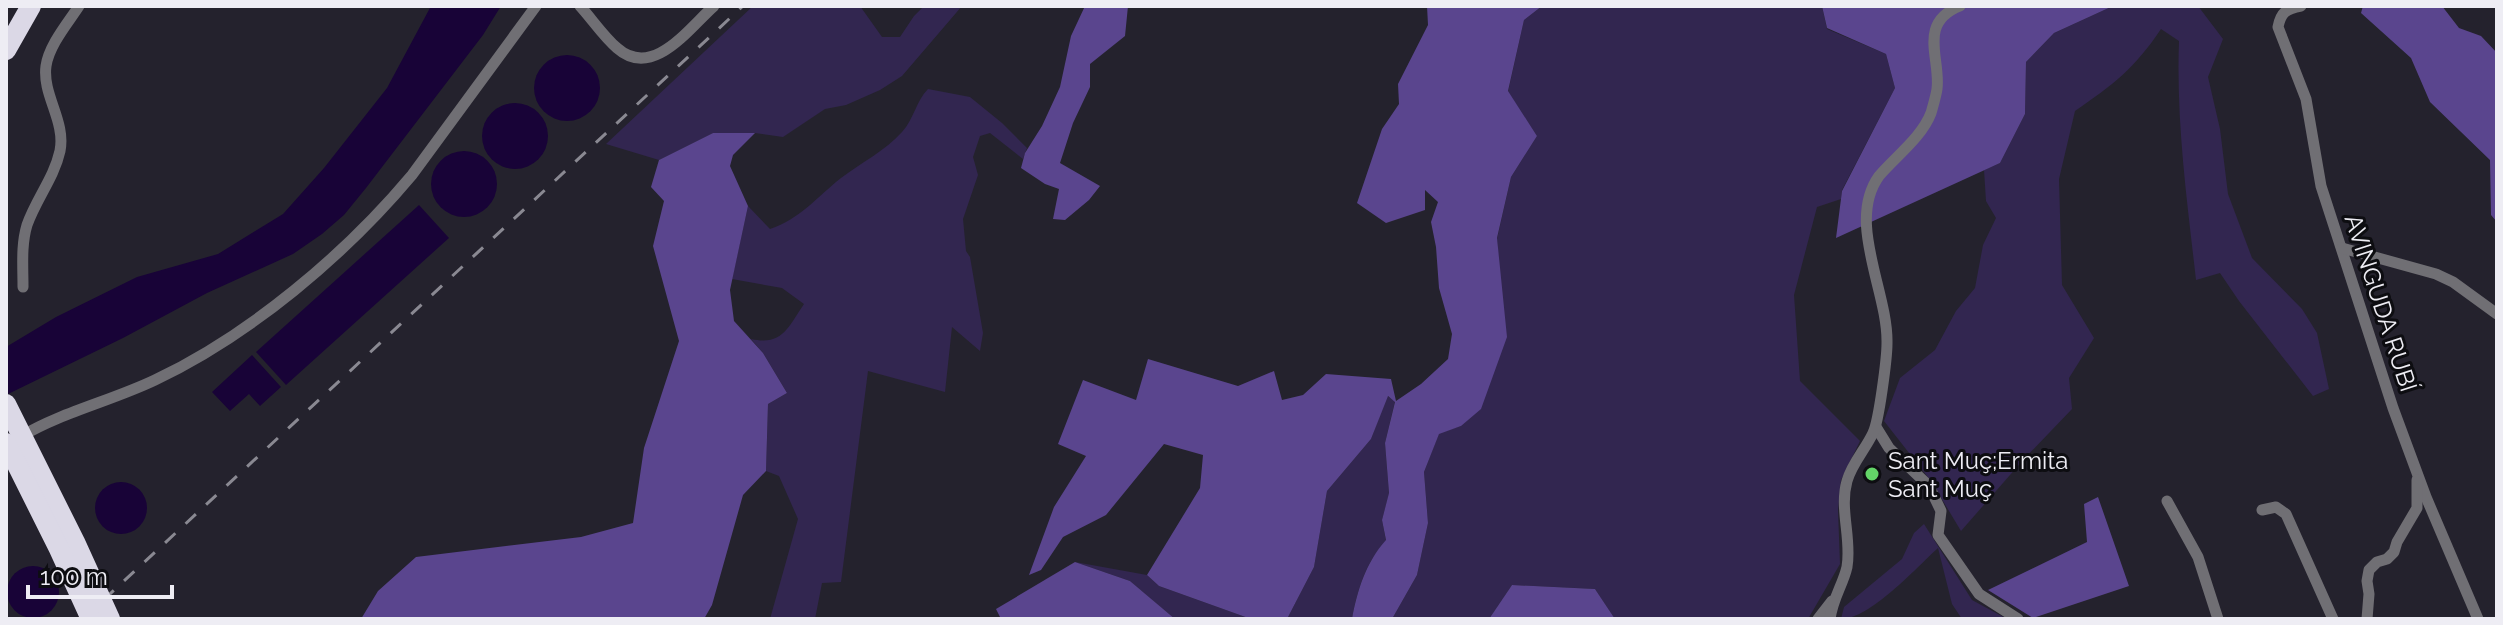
<svg xmlns="http://www.w3.org/2000/svg" width="2503" height="625" font-family="Raleway,sans-serif">
<rect width="100%" height="100%" fill="#24222d"/>
<g fill="#322650">
<path d="M 753,6 L 860,6 L 882,37 L 900,37 L 914,16 L 924,6 L 962,6 L 902,76 L 880,90 L 846,105 L 825,109 L 783,137 L 755,133 L 713,133 L 659,160 L 606,144 Z"/>
<path d="M 1542,6 L 1822,6 L 1827,29 L 1886,54 L 1895,88 L 1842,190 L 1841,199 L 1817,207 L 1794,295 L 1800,381 L 1860,441 L 1841,480 L 1838,510 L 1840,564 L 1808,619 L 1615,619 L 1595,589 L 1512,585 L 1489,619 L 1392,619 L 1417,575 L 1428,523 L 1424,472 L 1439,433 L 1461,426 L 1499,269 L 1497,239 L 1511,177 L 1537,136 L 1508,92 L 1524,20 Z"/>
<path d="M 2113,6 L 2198,6 L 2223,39 L 2208,77 L 2220,129 L 2228,194 L 2252,258 L 2302,309 L 2317,333 L 2329,389 L 2313,396 L 2239,301 L 2220,273 L 2196,280 C 2187,200 2176,121 2179,41 L 2161,29 C 2135,68 2113,85 2075,111 L 2059,179 L 2062,285 L 2094,338 L 2069,378 L 2072,409 L 2024,459 L 1961,531 L 1931,481 L 1884,421 L 1900,378 L 1935,350 L 1956,311 L 1975,288 L 1983,245 L 1996,218 L 1986,201 L 1984,170 L 2000,163 L 2025,114 L 2026,62 L 2054,33 Z"/>
<path d="M 928,89 L 970,97 L 1002,123 L 1027,148 L 1023,159 L 990,133 L 980,136 L 973,157 L 978,175 L 963,219 L 966,251 L 970,257 L 983,333 L 980,351 L 952,327 L 945,392 L 868,371 L 841,582 L 822,583 L 815,619 L 770,619 L 798,519 L 779,476 L 766,471 L 768,404 L 787,393 L 763,353 L 751,339 C 783,346 788,327 804,304 L 782,288 L 732,279 L 748,206 L 770,229 C 800,219 817,197 841,178 C 861,163 886,150 902,132 C 914,119 916,101 928,89 Z"/>
<path d="M 1387,396 L 1395,401 L 1385,443 L 1389,494 L 1382,520 L 1386,541 C 1366,561 1357,591 1352,619 L 1287,619 L 1314,567 L 1327,491 L 1371,439 Z"/>
<path d="M 1924,524 L 1972,600 L 2007,619 L 1962,619 L 1952,604 L 1938,548 C 1916,568 1870,619 1841,619 L 1844,607 L 1902,559 L 1914,533 Z"/>
<path d="M 1075,562 L 1147,575 L 1159,586 L 1251,619 L 1175,619 L 1130,581 Z"/>
</g>
<g fill="#5a458e">
<path d="M 1085,6 L 1128,6 L 1125,36 L 1090,64 L 1090,87 L 1073,123 L 1060,163 L 1100,186 L 1089,200 L 1065,220 L 1053,219 L 1059,189 L 1045,184 L 1021,168 L 1025,153 L 1042,126 L 1060,87 L 1071,36 Z"/>
<path d="M 1427,6 L 1542,6 L 1524,20 L 1508,91 L 1537,136 L 1511,177 L 1497,238 L 1507,337 L 1481,409 L 1461,426 L 1439,434 L 1424,472 L 1428,523 L 1417,575 L 1392,619 L 1352,619 C 1357,591 1366,562 1386,540 L 1382,520 L 1389,493 L 1385,443 L 1395,402 L 1388,396 L 1371,439 L 1327,491 L 1314,567 L 1287,619 L 1251,619 L 1159,586 L 1147,575 L 1200,488 L 1203,455 L 1164,444 L 1106,515 L 1063,537 L 1041,570 L 1029,575 L 1054,507 L 1086,456 L 1058,444 L 1083,380 L 1136,400 L 1148,359 L 1238,386 L 1274,371 L 1282,400 L 1303,395 L 1326,374 L 1391,379 L 1396,401 L 1421,384 L 1448,359 L 1452,334 L 1439,288 L 1436,247 L 1431,222 L 1438,202 L 1425,190 L 1425,210 L 1386,223 L 1357,203 L 1382,129 L 1399,104 L 1398,84 L 1428,25 Z"/>
<path d="M 1822,6 L 2113,6 L 2054,33 L 2026,62 L 2025,114 L 2000,163 L 1836,238 L 1842,191 L 1895,88 L 1886,54 L 1827,28 Z"/>
<path d="M 2363,6 L 2442,6 L 2459,28 L 2481,36 L 2497,53 L 2497,222 L 2491,215 L 2490,160 L 2430,102 L 2411,58 L 2361,13 Z"/>
<path d="M 713,133 L 755,133 L 733,155 L 730,166 L 748,206 L 730,290 L 734,321 L 763,353 L 787,393 L 768,404 L 766,471 L 743,495 L 712,605 L 704,619 L 361,619 L 378,591 L 416,557 L 581,537 L 633,523 L 644,448 L 679,341 L 653,246 L 664,201 L 651,187 L 659,160 Z"/>
<path d="M 2098,497 L 2129,586 L 2033,618 L 1988,590 L 2087,542 L 2084,504 Z"/>
<path d="M 1075,562 L 1130,581 L 1175,619 L 1001,619 L 996,609 Z"/>
<path d="M 1512,585 L 1595,589 L 1615,619 L 1489,619 Z"/>
</g>
<g fill="#180337">
<path d="M 431,6 L 501,6 L 483,35 L 366,188 L 344,215 L 322,234 L 293,254 L 207,293 L 123,338 L 6,395 L 6,347 L 56,317 L 137,277 L 218,254 L 283,214 L 324,168 L 387,88 Z"/>
<circle cx="567" cy="88" r="33"/>
<circle cx="515" cy="136" r="33"/>
<circle cx="464" cy="184" r="33"/>
<path d="M 419,205 L 449,238 L 286,385 L 256,352 Z"/>
<path d="M 252,355 L 281,387 L 260,406 L 249,394 L 230,411 L 212,392 Z"/>
<circle cx="121" cy="508" r="26"/>
<circle cx="33" cy="592" r="26"/>
</g>
<g fill="none" stroke-linecap="round" stroke-linejoin="round">
<g stroke="#706f74" stroke-width="11">
<path d="M 580,6 C 592,19 603,36 617,48 C 653,80 689,28 714,6"/>
<path d="M 2301,6 C 2286,9 2281,12 2278,27 L 2306,99 L 2321,186 L 2393,408 L 2426,497 L 2478,619"/>
<path d="M 2342,248 L 2436,274 L 2453,282 L 2497,314"/>
<path d="M 23,287 C 23,266 21,245 27,225 C 36,199 54,178 60,151 C 66,121 42,95 46,66 C 49,45 68,23 79,6"/>
<path d="M 1876,427 L 1889,448 L 1929,486 L 1941,511 L 1938,535 L 1979,594 L 2018,619"/>
<path d="M 20,437 C 62,412 111,401 155,380 C 250,335 345,255 412,175 L 536,6"/>
<path d="M 2167,501 L 2198,557 L 2218,619"/>
<path d="M 2262,510 L 2276,507 L 2286,514 L 2333,619"/>
<path d="M 1818,619 L 1832,601"/>
<path d="M 1830,619 C 1833,597 1843,585 1847,567 C 1852,539 1839,509 1847,481 C 1852,463 1865,450 1873,433 C 1879,421 1887,358 1887,343 C 1888,291 1846,222 1879,176 C 1895,157 1922,137 1931,113 C 1933,106 1936,96 1937,89 C 1941,59 1917,23 1960,6"/>
<path d="M 2367,619 L 2369,594 L 2367,581 L 2369,570 L 2377,562 L 2387,559 L 2394,552 L 2397,542 L 2417,508 L 2417,480"/>
</g>
<path stroke="#dbd8e6" stroke-width="20" d="M 6,50 L 31,6"/>
<path stroke="#8a8992" stroke-width="3" stroke-dasharray="14 14" stroke-linecap="butt" d="M 83,619 L 743,6"/>
<g stroke="#dbd8e6" stroke-width="20">
<path d="M 6,404 L 75,542 L 110,619"/>
<path d="M 6,443 L 59,549 L 91,619"/>
</g>
</g>
<circle fill="#63d468" stroke="#0d0d11" stroke-width="3" cx="1872" cy="474" r="8"/>
<g text-anchor="middle" dominant-baseline="central" stroke-width="6" stroke-linejoin="round" paint-order="stroke">
<g font-size="24" fill="#eeedf4" stroke="#0d0d11">
<text transform="translate(2381 303) rotate(72)">AVINGUDA RUBÍ</text>
</g>
<g font-size="24" fill="#eeedf4" stroke="#0d0d11" text-anchor="start">
<text x="1888" y="460">Sant Muç;Ermita<tspan x="1888" dy="28">Sant Muç</tspan></text>
</g>
</g>
<rect width="2503" height="625" fill="none" stroke="#eeedf4" stroke-width="16"/>
<path d="M28 585v12h144v-12" fill="none" stroke="#eeedf4" stroke-width="4"/>
<text x="40" y="585" font-size="24" fill="#eeedf4" stroke="#0d0d11" stroke-width="6" paint-order="stroke">100 m</text>
</svg>
